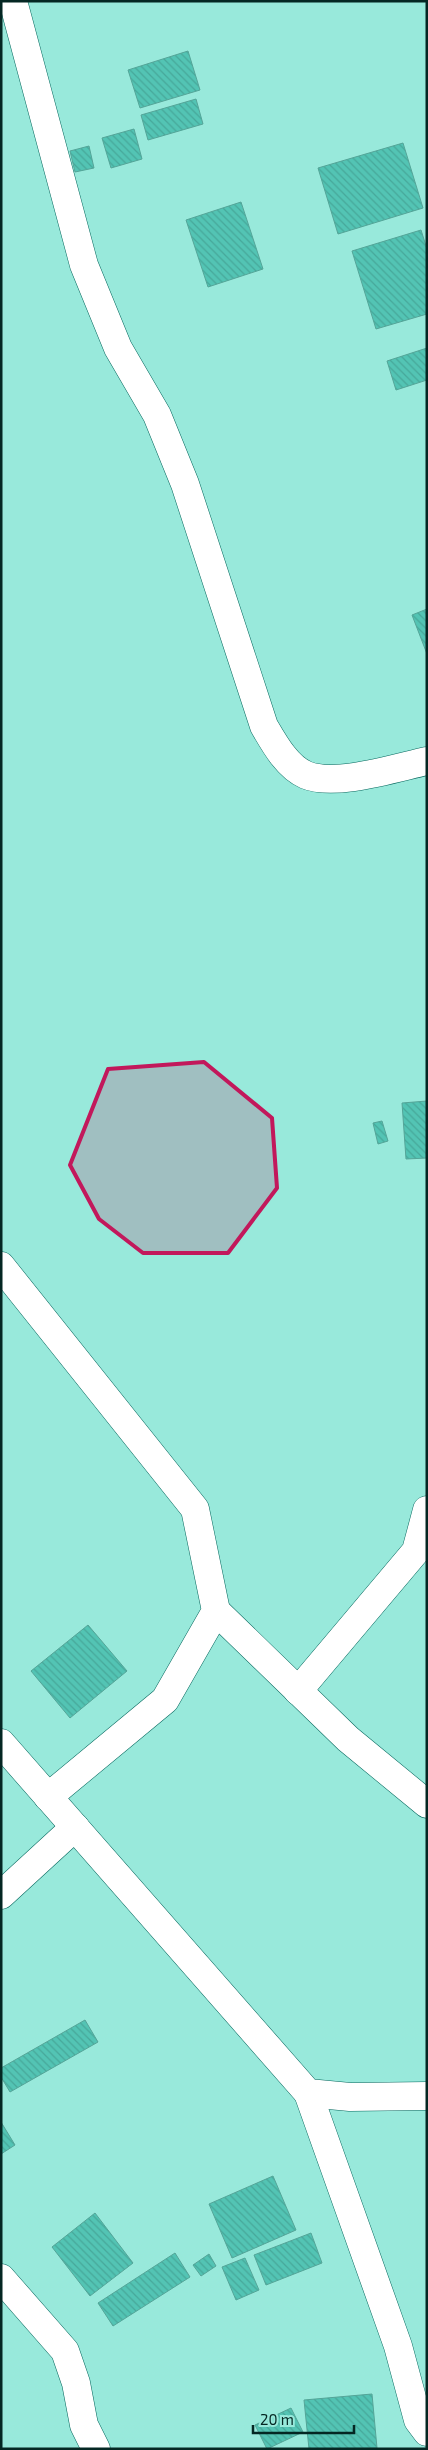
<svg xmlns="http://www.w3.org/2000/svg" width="428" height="2450" font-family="'Exo 2',sans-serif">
<defs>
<pattern id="building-back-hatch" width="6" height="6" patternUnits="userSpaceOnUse" patternTransform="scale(1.25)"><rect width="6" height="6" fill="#53c4b4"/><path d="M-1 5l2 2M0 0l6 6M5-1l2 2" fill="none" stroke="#47a89a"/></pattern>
</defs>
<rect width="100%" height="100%" fill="#98e9db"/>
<g fill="url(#building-back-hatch)" stroke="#54a598">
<path d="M 188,51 L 200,90 L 140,108 L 128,70 Z"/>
<path d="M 196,99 L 203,124 L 148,140 L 141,115 Z"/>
<path d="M 134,129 L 142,159 L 111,168 L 102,138 Z"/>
<path d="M 403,143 L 423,208 L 338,234 L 318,168 Z"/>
<path d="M 89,146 L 94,168 L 75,172 L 70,151 Z"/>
<path d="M 241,202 L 263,269 L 208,287 L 186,220 Z"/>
<path d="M 421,230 L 427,249 L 427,314 L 376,329 L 352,251 Z"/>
<path d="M 427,348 L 427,380 L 396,390 L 387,361 Z"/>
<path d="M 427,609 L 427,654 L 412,615 Z"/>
<path d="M 427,1101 L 427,1158 L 406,1159 L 402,1103 Z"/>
<path d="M 382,1121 L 388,1141 L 378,1144 L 373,1123 Z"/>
<path d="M 88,1625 L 127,1671 L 70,1718 L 31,1671 Z"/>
<path d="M 85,2020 L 98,2042 L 10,2092 L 1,2077 L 1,2068 Z"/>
<path d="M 1,2122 L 15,2145 L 1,2154 Z"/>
<path d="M 273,2176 L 296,2230 L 232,2258 L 209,2204 Z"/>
<path d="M 95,2213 L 133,2263 L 90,2296 L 52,2247 Z"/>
<path d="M 311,2233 L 322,2263 L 266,2285 L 254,2255 Z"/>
<path d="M 175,2253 L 190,2277 L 113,2326 L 98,2303 Z"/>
<path d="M 209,2254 L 216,2266 L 201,2276 L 193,2265 Z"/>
<path d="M 245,2258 L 259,2290 L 236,2300 L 222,2267 Z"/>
<path d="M 372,2394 L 377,2448 L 309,2449 L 304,2400 Z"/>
<path d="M 291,2408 L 303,2432 L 267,2449 L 255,2425 Z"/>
</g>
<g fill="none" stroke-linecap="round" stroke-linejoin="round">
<defs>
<g id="street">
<path d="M 13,1 L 84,265 L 118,348 L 157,415 L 185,484 L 264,726 C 274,743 287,767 306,775 C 335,787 395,768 427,761"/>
<path d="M 1,1266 L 195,1509 L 216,1611 L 165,1700 L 48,1797"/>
<path d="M 216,1611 L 348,1739 L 427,1804"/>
<path d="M 298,1691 L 416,1551 L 427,1510"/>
<path d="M 1,1743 L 308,2093 L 350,2097 L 427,2096"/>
<path d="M 1,1895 L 75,1827"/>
<path d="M 308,2093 L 398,2346 L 418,2420 L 427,2432"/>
<path d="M 1,2278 L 65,2351 L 76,2383 L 84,2425 L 96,2449"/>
</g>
</defs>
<use href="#street" stroke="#06685e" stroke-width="29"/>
<use href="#street" stroke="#fff" stroke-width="28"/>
</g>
<path fill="#c2185b" fill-opacity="0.2" stroke="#c2185b" stroke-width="4" stroke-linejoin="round" d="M 204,1062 L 272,1118 L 277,1188 L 228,1253 L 143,1253 L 99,1219 L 70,1165 L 108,1069 Z"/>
<rect width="428" height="2450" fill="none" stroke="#042723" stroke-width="5"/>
<path d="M253 2425v8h101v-8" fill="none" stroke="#042723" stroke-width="2.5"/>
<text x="260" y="2425" font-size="15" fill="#042723" stroke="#98e9db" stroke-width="4" paint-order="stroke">20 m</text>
</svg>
